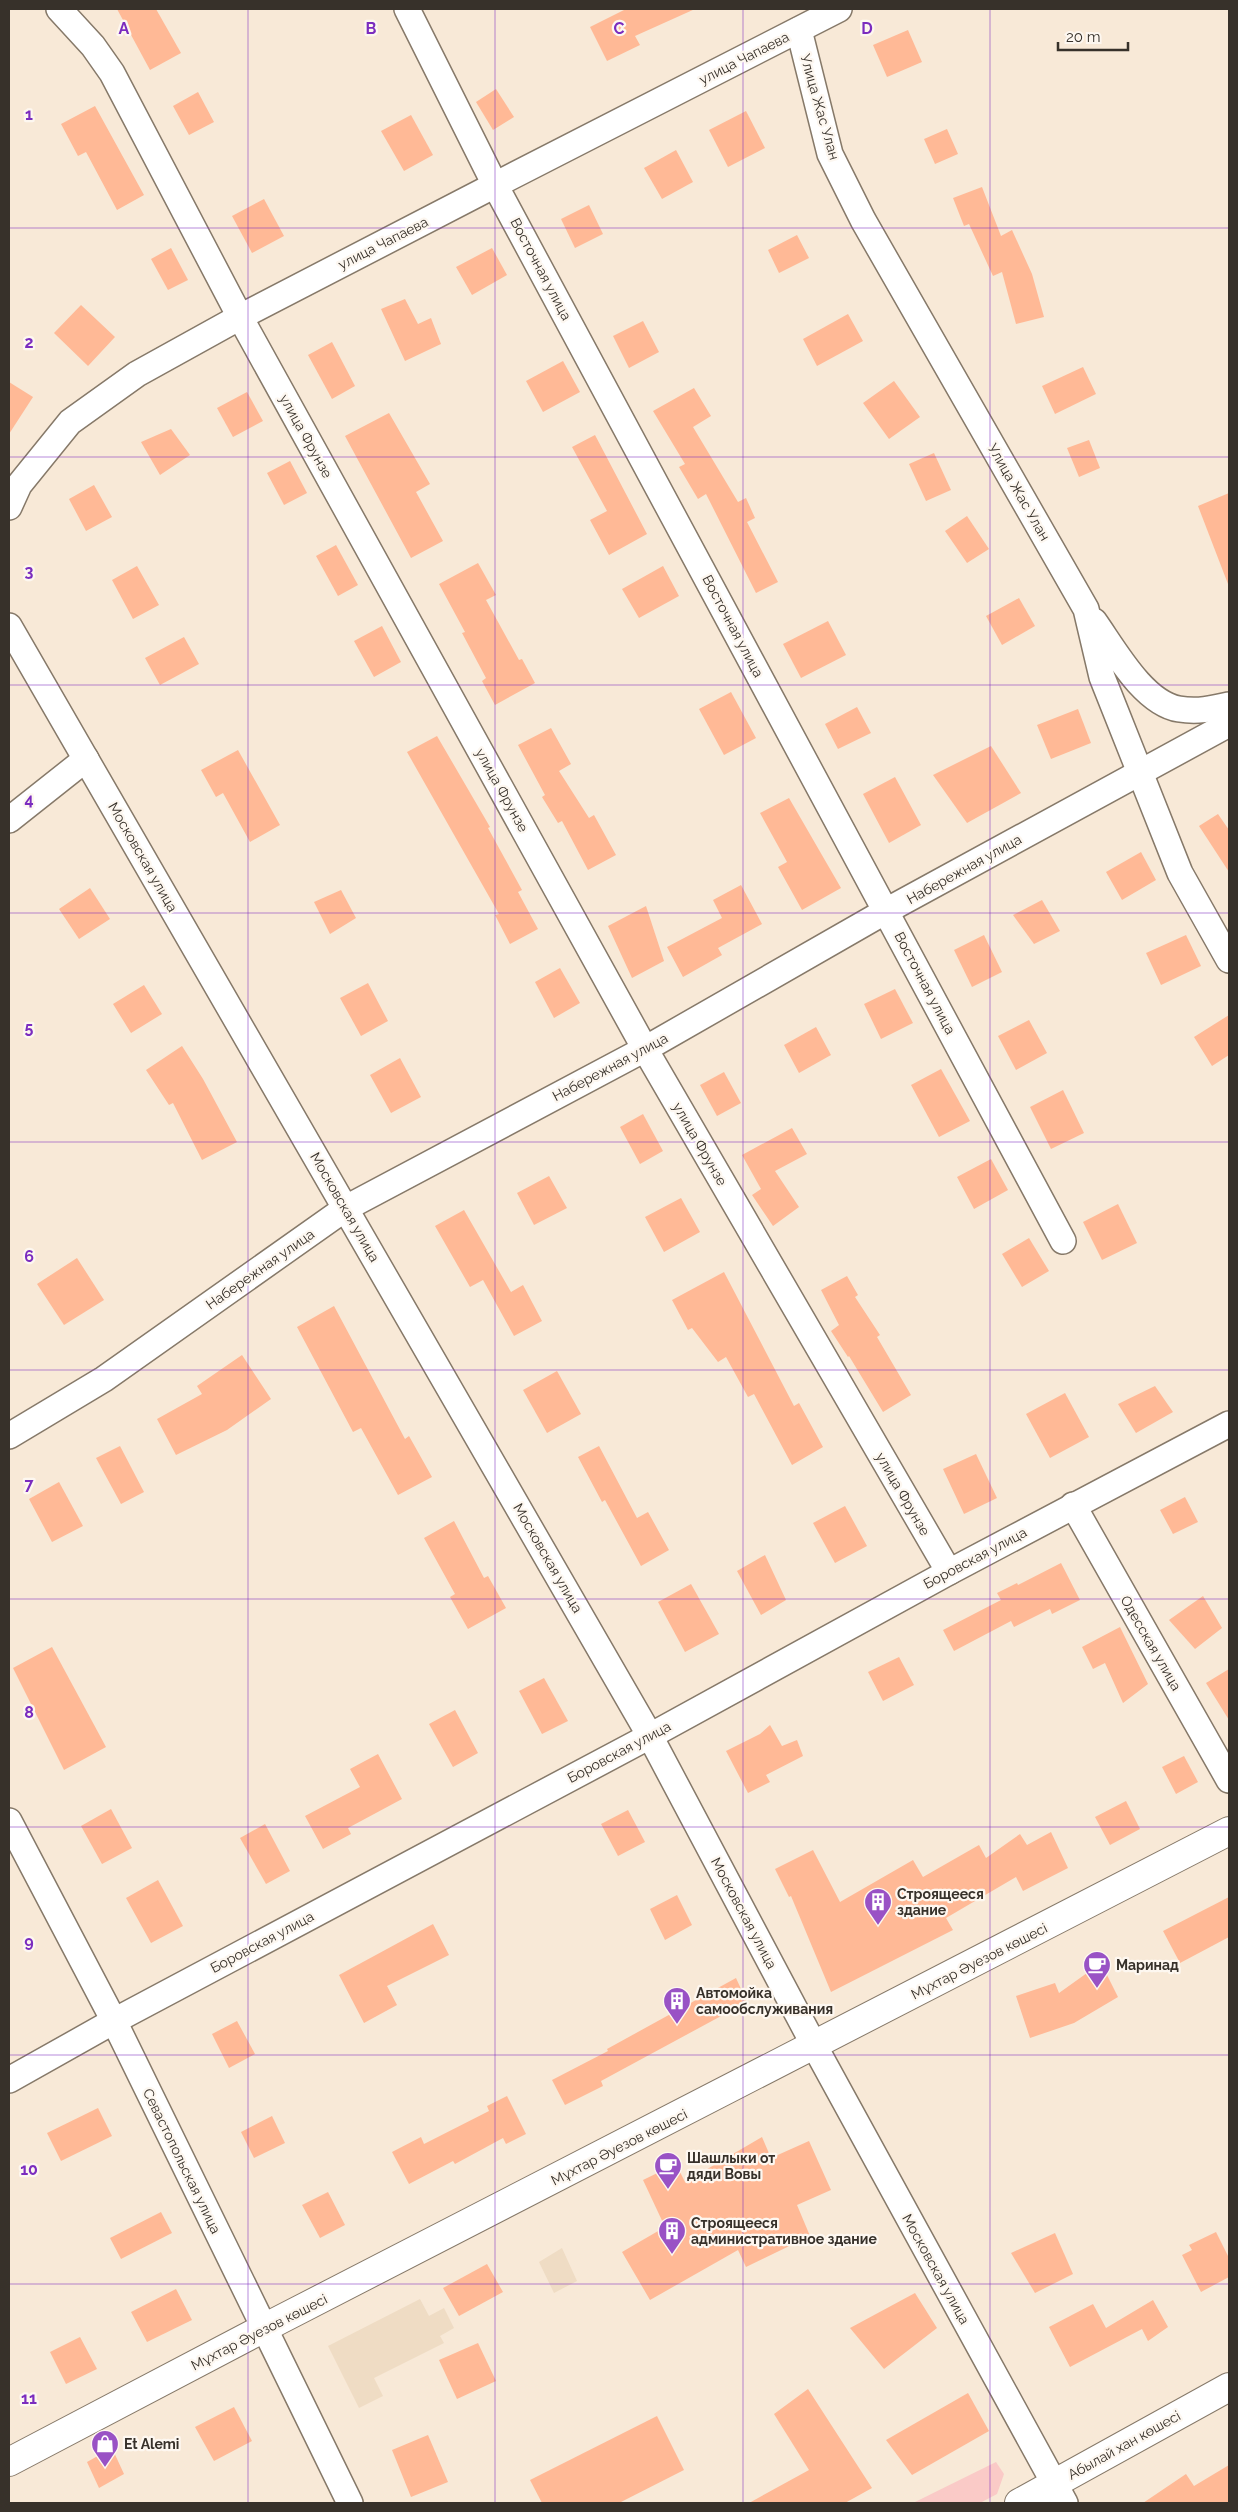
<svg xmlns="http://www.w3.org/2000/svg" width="1238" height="2512" font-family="Raleway,sans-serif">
<rect width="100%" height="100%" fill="#f8e9d7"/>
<g fill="#efdcc4">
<path d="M 562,2248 L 577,2281 L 554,2293 L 539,2262 Z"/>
<path d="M 420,2299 L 429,2316 L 444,2308 L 454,2328 L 440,2336 L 444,2343 L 374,2378 L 383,2396 L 359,2408 L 328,2346 Z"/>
</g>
<path fill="#facac7" d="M 996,2462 L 1004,2474 L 997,2494 L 980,2503 L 913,2503 Z"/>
<g fill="#ffb996">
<path d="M 117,9 L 156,9 L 181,53 L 150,70 Z"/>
<path d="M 626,9 L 695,9 L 635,36 L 640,45 L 607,61 L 590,27 Z"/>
<path d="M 908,30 L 922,62 L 887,77 L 873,45 Z"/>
<path d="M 496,89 L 514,117 L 493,130 L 476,102 Z"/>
<path d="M 198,92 L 214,122 L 189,135 L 173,106 Z"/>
<path d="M 95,106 L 144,195 L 117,210 L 86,152 L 78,156 L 61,124 Z"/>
<path d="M 746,111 L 765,148 L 728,167 L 709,130 Z"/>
<path d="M 411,115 L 433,155 L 404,171 L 381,131 Z"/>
<path d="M 947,129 L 958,154 L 935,164 L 924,139 Z"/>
<path d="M 676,150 L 693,182 L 662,199 L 644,168 Z"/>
<path d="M 982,187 L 1001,236 L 1012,230 L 1032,274 L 1044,317 L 1016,324 L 1002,272 L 993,276 L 969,224 L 964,226 L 953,198 Z"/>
<path d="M 264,199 L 284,236 L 252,253 L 232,216 Z"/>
<path d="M 589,205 L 603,234 L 575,248 L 561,219 Z"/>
<path d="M 797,235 L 809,258 L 779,273 L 768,250 Z"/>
<path d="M 171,248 L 188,280 L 168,290 L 151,259 Z"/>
<path d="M 492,248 L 507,275 L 472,295 L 456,267 Z"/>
<path d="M 405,299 L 418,324 L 431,318 L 441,344 L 405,361 L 381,309 Z"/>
<path d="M 81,305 L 115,337 L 88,366 L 54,333 Z"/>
<path d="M 848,314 L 863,341 L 817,366 L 803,339 Z"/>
<path d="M 643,321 L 659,352 L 629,368 L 613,336 Z"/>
<path d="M 332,342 L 355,386 L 332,399 L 308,355 Z"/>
<path d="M 563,361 L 580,392 L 543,412 L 526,381 Z"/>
<path d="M 1083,367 L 1096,394 L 1055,414 L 1042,386 Z"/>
<path d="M 894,381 L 920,417 L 889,439 L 863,403 Z"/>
<path d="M 9,382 L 33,397 L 9,434 Z"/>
<path d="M 694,388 L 711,416 L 693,427 L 738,502 L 746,498 L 755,518 L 747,522 L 778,582 L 756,593 L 706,494 L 698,499 L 679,467 L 685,464 L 653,411 Z"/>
<path d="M 247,392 L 263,421 L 233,437 L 217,408 Z"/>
<path d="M 389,413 L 430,484 L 416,492 L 443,541 L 411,558 L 345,436 Z"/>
<path d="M 171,429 L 190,455 L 160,475 L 141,442 Z"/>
<path d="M 595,435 L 647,534 L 609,555 L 590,520 L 607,511 L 572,447 Z"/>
<path d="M 1089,440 L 1100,468 L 1079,477 L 1067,448 Z"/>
<path d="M 934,453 L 951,490 L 926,501 L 909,464 Z"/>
<path d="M 290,461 L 307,493 L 284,505 L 267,473 Z"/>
<path d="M 94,485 L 112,517 L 86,531 L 69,499 Z"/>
<path d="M 1229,493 L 1229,583 L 1228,584 L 1198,506 Z"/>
<path d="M 967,516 L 989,549 L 967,563 L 945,531 Z"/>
<path d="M 336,545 L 358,585 L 338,596 L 316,556 Z"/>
<path d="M 478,563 L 496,595 L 486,600 L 519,660 L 522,659 L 535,683 L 495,705 L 482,681 L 486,678 L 462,633 L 465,632 L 439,584 Z"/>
<path d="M 137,566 L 159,605 L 133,619 L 112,580 Z"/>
<path d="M 663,566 L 679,596 L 639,618 L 622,589 Z"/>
<path d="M 1019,598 L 1035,626 L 1002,645 L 986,616 Z"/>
<path d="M 828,621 L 846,655 L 801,678 L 783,644 Z"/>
<path d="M 382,626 L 401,662 L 374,677 L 354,641 Z"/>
<path d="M 184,637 L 199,664 L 160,685 L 145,658 Z"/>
<path d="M 731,692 L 756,738 L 724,755 L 699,709 Z"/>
<path d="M 857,707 L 871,733 L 838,749 L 825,724 Z"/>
<path d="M 1078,709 L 1091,743 L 1051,759 L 1037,725 Z"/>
<path d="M 551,728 L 571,764 L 559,771 L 589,818 L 594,815 L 616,855 L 588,870 L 562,821 L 558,823 L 542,797 L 545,795 L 518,745 Z"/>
<path d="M 437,736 L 490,827 L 488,828 L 522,890 L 518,892 L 538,929 L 510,944 L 495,915 L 499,914 L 407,752 Z"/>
<path d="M 991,746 L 1021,793 L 967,823 L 933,775 Z"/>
<path d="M 238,750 L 280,825 L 250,842 L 223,793 L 216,797 L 201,770 Z"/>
<path d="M 895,777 L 921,825 L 889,843 L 863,794 Z"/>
<path d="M 789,798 L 841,888 L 802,910 L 778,867 L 787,862 L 760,813 Z"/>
<path d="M 1218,814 L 1229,830 L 1229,872 L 1199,826 Z"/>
<path d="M 1141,852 L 1156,880 L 1122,900 L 1106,872 Z"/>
<path d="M 741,885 L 762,924 L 718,948 L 722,955 L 683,977 L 667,947 L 722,918 L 713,900 Z"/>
<path d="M 90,888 L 110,919 L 79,939 L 59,909 Z"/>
<path d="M 341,890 L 356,918 L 330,934 L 314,902 Z"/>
<path d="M 1042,900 L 1060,931 L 1034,944 L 1013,915 Z"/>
<path d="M 646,906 L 664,961 L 632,978 L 608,926 Z"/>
<path d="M 984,935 L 1002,972 L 972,987 L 954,950 Z"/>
<path d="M 1186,935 L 1201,966 L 1161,985 L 1146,953 Z"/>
<path d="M 560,968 L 580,1003 L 554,1018 L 535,982 Z"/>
<path d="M 368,983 L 388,1021 L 361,1036 L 340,998 Z"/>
<path d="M 144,985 L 162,1014 L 131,1033 L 113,1004 Z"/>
<path d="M 895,989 L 913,1023 L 881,1039 L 864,1004 Z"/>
<path d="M 1229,1015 L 1229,1055 L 1212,1066 L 1194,1037 Z"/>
<path d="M 1029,1020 L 1047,1053 L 1016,1070 L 998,1036 Z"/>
<path d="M 816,1027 L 831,1055 L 799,1073 L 784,1045 Z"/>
<path d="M 182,1046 L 203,1079 L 237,1142 L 202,1160 L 173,1103 L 169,1105 L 146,1070 Z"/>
<path d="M 400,1058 L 421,1097 L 391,1113 L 370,1075 Z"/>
<path d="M 941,1069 L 970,1121 L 939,1137 L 911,1085 Z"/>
<path d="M 724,1072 L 741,1103 L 717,1116 L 700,1085 Z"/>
<path d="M 1063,1090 L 1084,1133 L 1051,1149 L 1030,1107 Z"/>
<path d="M 643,1114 L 663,1151 L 640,1164 L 620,1127 Z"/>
<path d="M 792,1128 L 807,1154 L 775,1171 L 799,1207 L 773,1226 L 752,1195 L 761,1189 L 742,1155 Z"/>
<path d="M 991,1159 L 1008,1190 L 974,1209 L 957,1177 Z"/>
<path d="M 549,1176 L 567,1208 L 534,1225 L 517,1193 Z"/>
<path d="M 681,1198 L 700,1232 L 664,1252 L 645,1217 Z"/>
<path d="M 1118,1204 L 1137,1243 L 1102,1260 L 1083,1222 Z"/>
<path d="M 464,1210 L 511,1292 L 523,1285 L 542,1321 L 514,1336 L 483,1280 L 470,1287 L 435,1226 Z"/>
<path d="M 1029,1238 L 1049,1271 L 1022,1287 L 1002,1254 Z"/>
<path d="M 77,1258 L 104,1300 L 64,1325 L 37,1284 Z"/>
<path d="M 724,1272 L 794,1406 L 799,1403 L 823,1447 L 792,1465 L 754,1394 L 748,1397 L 726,1357 L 718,1362 L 692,1328 L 688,1330 L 672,1300 Z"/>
<path d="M 847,1276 L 858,1295 L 855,1297 L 880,1335 L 877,1337 L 911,1395 L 883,1412 L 849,1356 L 848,1357 L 831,1331 L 839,1325 L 821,1290 Z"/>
<path d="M 334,1306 L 405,1439 L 409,1436 L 432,1477 L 398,1495 L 361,1428 L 353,1432 L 297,1327 Z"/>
<path d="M 242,1355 L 271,1399 L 227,1430 L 176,1455 L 157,1419 L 202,1394 L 197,1386 Z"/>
<path d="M 557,1371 L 581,1414 L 547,1433 L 523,1390 Z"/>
<path d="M 1155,1386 L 1173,1412 L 1136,1433 L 1118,1404 Z"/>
<path d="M 1065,1393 L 1089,1437 L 1050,1458 L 1026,1414 Z"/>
<path d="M 120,1446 L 144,1492 L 121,1504 L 96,1458 Z"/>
<path d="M 599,1446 L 637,1518 L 648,1512 L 669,1550 L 641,1566 L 605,1500 L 602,1502 L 578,1457 Z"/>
<path d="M 976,1454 L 997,1498 L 964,1514 L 943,1469 Z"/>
<path d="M 59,1482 L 83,1526 L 52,1542 L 29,1499 Z"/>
<path d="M 1185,1497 L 1198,1522 L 1173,1534 L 1160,1510 Z"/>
<path d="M 845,1506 L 867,1546 L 835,1563 L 813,1523 Z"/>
<path d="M 454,1521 L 484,1578 L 488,1576 L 506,1608 L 468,1629 L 450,1597 L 455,1594 L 424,1538 Z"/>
<path d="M 765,1555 L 786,1600 L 761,1615 L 737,1571 Z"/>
<path d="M 1061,1563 L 1080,1600 L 1052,1614 L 1050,1609 L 1014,1627 L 1011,1621 L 954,1651 L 943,1630 L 1001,1600 L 997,1593 L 1017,1583 L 1018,1585 Z"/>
<path d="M 691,1584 L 719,1634 L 685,1652 L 658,1602 Z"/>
<path d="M 1203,1596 L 1222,1628 L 1195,1649 L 1169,1620 Z"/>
<path d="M 1120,1627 L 1148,1684 L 1123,1703 L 1105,1663 L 1093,1669 L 1082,1647 Z"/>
<path d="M 52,1647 L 106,1747 L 64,1770 L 13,1668 Z"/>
<path d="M 899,1657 L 914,1685 L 883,1701 L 868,1672 Z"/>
<path d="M 1229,1669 L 1229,1720 L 1206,1683 Z"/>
<path d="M 544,1678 L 568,1721 L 542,1734 L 519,1691 Z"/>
<path d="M 455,1710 L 478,1753 L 453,1767 L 429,1724 Z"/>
<path d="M 770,1725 L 782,1746 L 797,1740 L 803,1756 L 766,1775 L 770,1782 L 748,1793 L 726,1751 L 760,1734 Z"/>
<path d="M 378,1754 L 402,1799 L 348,1828 L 351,1834 L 323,1849 L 305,1816 L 360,1787 L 350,1769 Z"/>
<path d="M 1184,1756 L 1198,1782 L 1176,1794 L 1162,1767 Z"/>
<path d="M 1126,1801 L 1140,1829 L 1110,1845 L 1095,1817 Z"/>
<path d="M 111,1809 L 132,1848 L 102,1864 L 81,1826 Z"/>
<path d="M 628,1810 L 645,1842 L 618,1856 L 601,1824 Z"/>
<path d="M 265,1824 L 290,1871 L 266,1884 L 240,1838 Z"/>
<path d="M 1051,1832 L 1068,1868 L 1023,1891 L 1016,1877 L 946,1918 L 953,1930 L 831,1992 L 791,1896 L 789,1897 L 775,1869 L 813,1850 L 840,1902 L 913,1860 L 923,1877 L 979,1845 L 986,1858 L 1020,1834 L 1027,1845 Z"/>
<path d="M 158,1880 L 183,1926 L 151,1943 L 126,1898 Z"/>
<path d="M 677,1895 L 692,1925 L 665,1940 L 650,1909 Z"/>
<path d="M 1229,1897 L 1229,1937 L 1180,1963 L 1163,1931 Z"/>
<path d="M 433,1924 L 449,1955 L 387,1986 L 397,2005 L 364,2023 L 339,1975 Z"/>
<path d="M 1101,1963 L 1118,1997 L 1074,2023 L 1030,2038 L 1016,1996 L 1055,1983 L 1059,1993 Z"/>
<path d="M 736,1978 L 747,2002 L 601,2081 L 603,2086 L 565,2105 L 552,2080 L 608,2051 L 607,2049 Z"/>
<path d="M 237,2021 L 255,2054 L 229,2068 L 212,2034 Z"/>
<path d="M 507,2096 L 526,2134 L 506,2144 L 503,2138 L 455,2164 L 453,2161 L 409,2184 L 392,2152 L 421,2137 L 424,2144 L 489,2111 L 487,2106 Z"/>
<path d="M 98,2108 L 112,2136 L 61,2161 L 47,2133 Z"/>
<path d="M 272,2116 L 285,2143 L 254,2158 L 241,2132 Z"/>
<path d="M 762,2137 L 771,2158 L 809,2141 L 831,2190 L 797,2205 L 810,2236 L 746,2267 L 738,2250 L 650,2300 L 622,2252 L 665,2227 L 643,2180 L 676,2164 L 685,2182 Z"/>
<path d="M 328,2192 L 345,2225 L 320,2238 L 302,2205 Z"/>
<path d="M 161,2212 L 172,2233 L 121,2259 L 110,2238 Z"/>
<path d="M 1216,2232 L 1229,2258 L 1229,2277 L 1201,2292 L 1182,2255 L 1192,2250 L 1189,2245 Z"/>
<path d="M 1055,2233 L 1073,2274 L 1035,2293 L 1011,2253 Z"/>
<path d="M 487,2264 L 503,2292 L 459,2316 L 443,2288 Z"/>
<path d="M 176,2289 L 192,2320 L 147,2342 L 131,2312 Z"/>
<path d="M 915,2293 L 937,2328 L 884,2369 L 850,2328 Z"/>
<path d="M 1153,2300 L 1168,2327 L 1148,2341 L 1142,2329 L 1070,2367 L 1049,2327 L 1093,2304 L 1106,2328 Z"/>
<path d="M 80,2337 L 97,2369 L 66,2384 L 50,2352 Z"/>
<path d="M 478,2343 L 496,2381 L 457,2399 L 439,2360 Z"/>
<path d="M 808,2389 L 872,2488 L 845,2503 L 749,2503 L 809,2470 L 774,2414 Z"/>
<path d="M 968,2393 L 989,2431 L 912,2475 L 886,2440 Z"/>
<path d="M 234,2407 L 252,2441 L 214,2461 L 195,2427 Z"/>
<path d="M 657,2416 L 684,2470 L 619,2503 L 542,2503 L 530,2480 Z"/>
<path d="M 428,2435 L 448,2482 L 411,2497 L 392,2450 Z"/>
<path d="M 112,2448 L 124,2474 L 99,2488 L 87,2462 Z"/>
<path d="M 1229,2465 L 1229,2503 L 1143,2503 L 1186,2474 L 1194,2486 Z"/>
</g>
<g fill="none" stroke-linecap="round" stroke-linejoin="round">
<defs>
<g id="minor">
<path d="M 59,9 L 93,46 L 112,73 L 240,317 L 645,1049 L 949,1572"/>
<path d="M 407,9 L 495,185 L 1063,1241"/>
<path d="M 799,30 L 830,154 L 863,220 L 1086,609 L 1102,677 L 1180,873 L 1229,960"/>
<path d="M 9,507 L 19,485 L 70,422 L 137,374 L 240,317 L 495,185 L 839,9"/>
<path d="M 1094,621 C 1114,649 1143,703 1179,709 C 1197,712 1212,709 1229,705"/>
<path d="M 9,626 L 650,1736 L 815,2047 L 1065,2503"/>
<path d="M 9,820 L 86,759"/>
<path d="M 9,1436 L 104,1379 L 346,1208 L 645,1049 L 886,911 L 1229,724"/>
<path d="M 1073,1505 L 1229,1780"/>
<path d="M 9,1821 L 114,2021 L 350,2503"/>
<path d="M 9,2080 L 114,2021 L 650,1736 L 949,1572 L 1229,1424"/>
</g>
<path id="tertiary" d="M 1019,2503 L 1229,2387"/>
<path id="secondary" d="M 9,2462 L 264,2328 L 1229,1831"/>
</defs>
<use href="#minor" stroke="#867969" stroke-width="28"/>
<use href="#tertiary" stroke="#867969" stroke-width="30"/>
<use href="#secondary" stroke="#867969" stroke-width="30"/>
<use href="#minor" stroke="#fff" stroke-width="25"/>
<use href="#tertiary" stroke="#fff" stroke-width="28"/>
<use href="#secondary" stroke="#fff" stroke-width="28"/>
</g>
<path fill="none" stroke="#7b2cbf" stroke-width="1" stroke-opacity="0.55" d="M 248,9 L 248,2503M 495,9 L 495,2503M 743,9 L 743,2503M 990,9 L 990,2503M 9,228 L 1229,228M 9,457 L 1229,457M 9,685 L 1229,685M 9,913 L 1229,913M 9,1142 L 1229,1142M 9,1370 L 1229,1370M 9,1599 L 1229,1599M 9,1827 L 1229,1827M 9,2055 L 1229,2055M 9,2284 L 1229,2284"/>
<defs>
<symbol id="building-pin" viewBox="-11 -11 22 30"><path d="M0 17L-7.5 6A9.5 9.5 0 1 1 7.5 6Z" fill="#9952c5" stroke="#fdf7f0"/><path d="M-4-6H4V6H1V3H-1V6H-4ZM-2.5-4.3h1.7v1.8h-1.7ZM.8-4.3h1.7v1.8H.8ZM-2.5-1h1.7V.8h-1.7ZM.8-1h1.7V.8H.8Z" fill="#fff"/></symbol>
<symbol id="cafe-pin" viewBox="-11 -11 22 30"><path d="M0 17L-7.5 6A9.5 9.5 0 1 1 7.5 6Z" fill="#9952c5" stroke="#fdf7f0"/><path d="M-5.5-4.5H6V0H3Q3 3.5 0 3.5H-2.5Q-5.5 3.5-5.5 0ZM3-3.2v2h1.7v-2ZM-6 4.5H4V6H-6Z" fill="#fff"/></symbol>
<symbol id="shop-pin" viewBox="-11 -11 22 30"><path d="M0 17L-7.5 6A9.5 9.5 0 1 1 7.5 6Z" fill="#9952c5" stroke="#fdf7f0"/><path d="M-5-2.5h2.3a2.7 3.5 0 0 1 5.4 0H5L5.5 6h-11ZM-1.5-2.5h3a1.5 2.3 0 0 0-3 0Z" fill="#fff"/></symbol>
</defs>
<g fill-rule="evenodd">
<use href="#building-pin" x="862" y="1886" width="32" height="43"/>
<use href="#cafe-pin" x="1081" y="1949" width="32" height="43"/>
<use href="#building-pin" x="661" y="1985" width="32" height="43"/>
<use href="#cafe-pin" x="652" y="2150" width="32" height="43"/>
<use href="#building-pin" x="656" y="2215" width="32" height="43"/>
<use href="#shop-pin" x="89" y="2428" width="32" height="43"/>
</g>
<g text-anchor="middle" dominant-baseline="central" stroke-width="4.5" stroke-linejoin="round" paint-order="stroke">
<g font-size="14" fill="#37312a" stroke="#fdf7f0">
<text transform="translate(744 58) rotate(-27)">улица Чапаева</text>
<text transform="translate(820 107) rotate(74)">Улица Жас Улан</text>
<text transform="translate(383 243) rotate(-27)">улица Чапаева</text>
<text transform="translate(541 269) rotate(62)">Восточная улица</text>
<text transform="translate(306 436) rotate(61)">улица Фрунзе</text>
<text transform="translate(1019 492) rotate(60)">Улица Жас Улан</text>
<text transform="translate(733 626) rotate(62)">Восточная улица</text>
<text transform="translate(502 790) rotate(61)">улица Фрунзе</text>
<text transform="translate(143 857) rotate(60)">Московская улица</text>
<text transform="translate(964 869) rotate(-29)">Набережная улица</text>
<text transform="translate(925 983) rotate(62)">Восточная улица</text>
<text transform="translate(610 1067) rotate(-28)">Набережная улица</text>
<text transform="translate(700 1144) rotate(60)">улица Фрунзе</text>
<text transform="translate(345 1207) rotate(60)">Московская улица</text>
<text transform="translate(260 1269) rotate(-35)">Набережная улица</text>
<text transform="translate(903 1494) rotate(60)">улица Фрунзе</text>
<text transform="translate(548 1558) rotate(60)">Московская улица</text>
<text transform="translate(975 1558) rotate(-28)">Боровская улица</text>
<text transform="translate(1151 1643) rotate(60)">Одесская улица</text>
<text transform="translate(619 1752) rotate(-28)">Боровская улица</text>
<text transform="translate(744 1913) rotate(62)">Московская улица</text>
<text transform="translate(262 1942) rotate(-28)">Боровская улица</text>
<text transform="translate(979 1961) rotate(-27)">Мұхтар Әуезов көшесі</text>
<text transform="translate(619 2147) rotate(-27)">Мұхтар Әуезов көшесі</text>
<text transform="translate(182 2161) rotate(64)">Севастопольская улица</text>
<text transform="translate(936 2269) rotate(61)">Московская улица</text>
<text transform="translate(259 2332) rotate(-27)">Мұхтар Әуезов көшесі</text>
<text transform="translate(1124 2445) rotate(-29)">Абылай хан көшесі</text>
</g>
<g font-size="14" font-weight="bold" fill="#37312a" stroke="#fdf7f0" text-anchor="start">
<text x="897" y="1894">Строящееся<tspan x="897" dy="16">здание</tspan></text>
<text x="1116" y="1965">Маринад</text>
<text x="696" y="1993">Автомойка<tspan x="696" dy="16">самообслуживания</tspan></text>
<text x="687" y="2158">Шашлыки от<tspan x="687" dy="16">дяди Вовы</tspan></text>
<text x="691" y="2223">Строящееся<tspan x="691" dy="16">административное здание</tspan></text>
<text x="124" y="2444">Et Alemi</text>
</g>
</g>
<g font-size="16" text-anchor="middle" font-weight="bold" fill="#7b2cbf" stroke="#fdf7f0" stroke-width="4.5" stroke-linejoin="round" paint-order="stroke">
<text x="124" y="34">A</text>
<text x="371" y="34">B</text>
<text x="619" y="34">C</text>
<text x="867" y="34">D</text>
<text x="29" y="120">1</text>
<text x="29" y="348">2</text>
<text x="29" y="577">3</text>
<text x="29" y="805">4</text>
<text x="29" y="1033">5</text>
<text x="29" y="1262">6</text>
<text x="29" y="1490">7</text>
<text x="29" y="1718">8</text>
<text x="29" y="1947">9</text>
<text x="29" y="2175">10</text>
<text x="29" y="2404">11</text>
</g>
<rect width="1238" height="2512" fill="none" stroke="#37312a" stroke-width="20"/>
<path d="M1058 42v8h70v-8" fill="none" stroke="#37312a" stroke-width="2.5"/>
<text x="1066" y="42" font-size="15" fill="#37312a" stroke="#fdf7f0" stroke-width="4" paint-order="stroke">20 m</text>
</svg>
